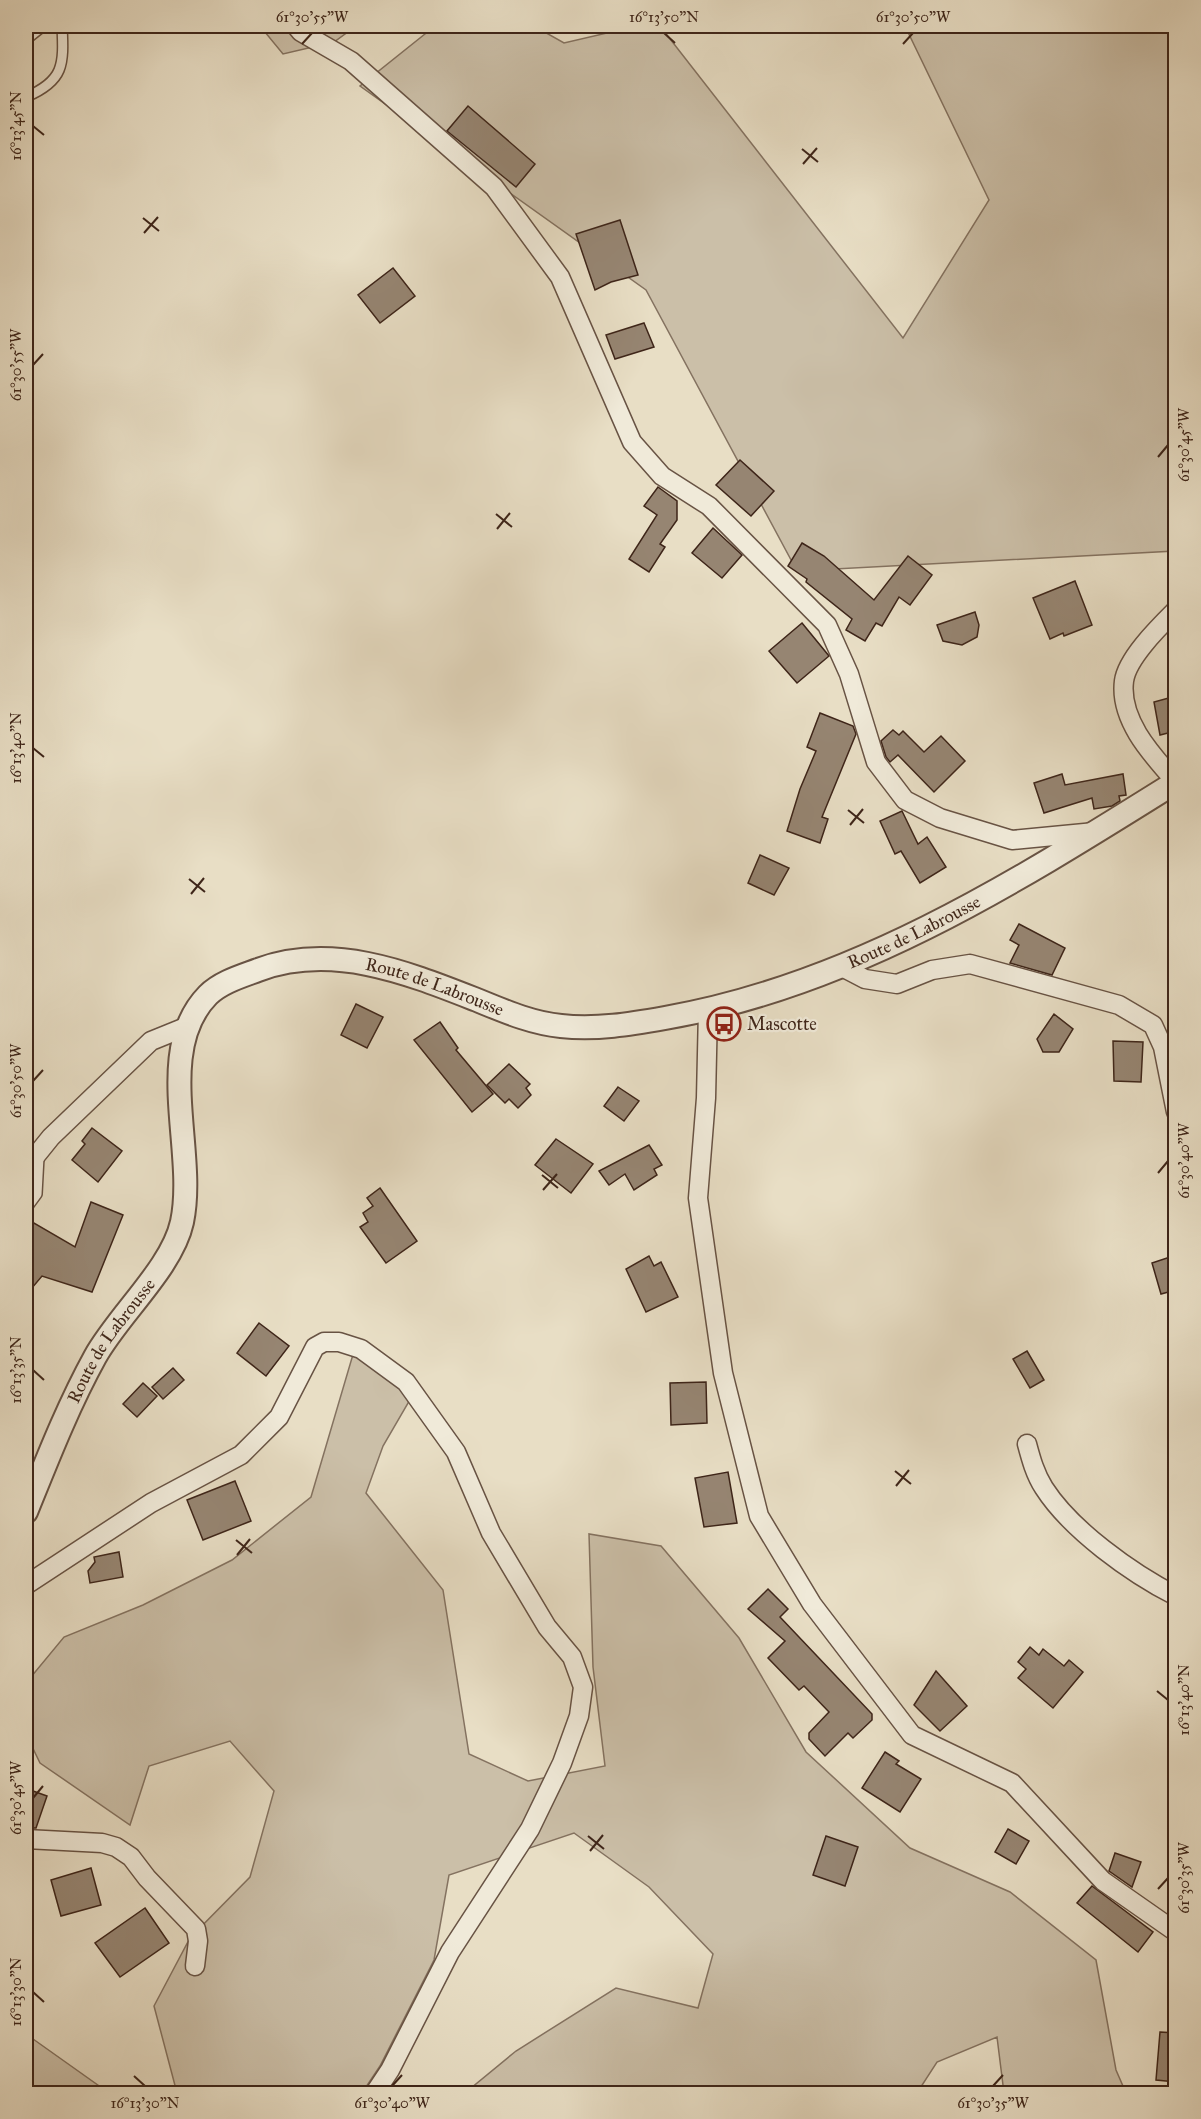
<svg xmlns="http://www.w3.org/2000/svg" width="1201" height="2119" font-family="'IM FELL Great Primer',serif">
<rect width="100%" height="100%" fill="#e8dec5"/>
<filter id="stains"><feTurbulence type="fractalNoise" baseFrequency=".00333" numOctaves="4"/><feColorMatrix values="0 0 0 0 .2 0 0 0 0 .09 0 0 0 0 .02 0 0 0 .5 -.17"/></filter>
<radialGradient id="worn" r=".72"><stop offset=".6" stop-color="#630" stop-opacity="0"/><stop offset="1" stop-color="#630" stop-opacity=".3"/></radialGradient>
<g fill="#cbbfa8" stroke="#847260" stroke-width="1.5">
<path d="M 260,26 L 356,26 L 334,42 L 283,54 Z"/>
<path d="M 435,26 L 534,26 L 564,43 L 637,26 L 660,26 L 903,338 L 989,200 L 905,26 L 1175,26 L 1175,551 L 797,571 L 646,290 L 360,86 Z"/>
<path d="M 354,1351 L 411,1398 L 383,1446 L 366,1493 L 443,1590 L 469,1754 L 528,1781 L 605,1766 L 593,1667 L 589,1534 L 661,1546 L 739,1638 L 806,1752 L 910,1848 L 1010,1892 L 1096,1960 L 1116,2070 L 1126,2093 L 1004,2093 L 997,2037 L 937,2062 L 917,2093 L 465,2093 L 516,2051 L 616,1988 L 698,2008 L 713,1954 L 649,1887 L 574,1833 L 449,1875 L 434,1960 L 380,2066 L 362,2093 L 177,2093 L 154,2006 L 190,1938 L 250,1877 L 274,1791 L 230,1741 L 149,1766 L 130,1825 L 40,1763 L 26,1734 L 26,1683 L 64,1637 L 143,1605 L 232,1560 L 311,1497 Z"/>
<path d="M 26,2034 L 109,2093 L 26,2093 Z"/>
</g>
<g fill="#968572" stroke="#3e2519" stroke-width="1.5">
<path d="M 468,106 L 535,164 L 516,187 L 447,131 Z"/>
<path d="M 620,220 L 638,275 L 611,282 L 595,290 L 576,234 Z"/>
<path d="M 393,268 L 415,296 L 380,323 L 358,295 Z"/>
<path d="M 644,323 L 654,347 L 615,359 L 606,335 Z"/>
<path d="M 740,460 L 774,491 L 751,516 L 716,485 Z"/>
<path d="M 658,487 L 677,501 L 677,520 L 660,544 L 665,547 L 649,572 L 629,559 L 657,515 L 644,506 Z"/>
<path d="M 713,528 L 742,555 L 722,578 L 692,553 Z"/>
<path d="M 802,543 L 824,556 L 874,600 L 908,556 L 932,575 L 910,605 L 899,597 L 882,626 L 876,623 L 865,641 L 846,630 L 852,619 L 806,582 L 807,579 L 788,566 Z"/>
<path d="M 1075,581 L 1092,625 L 1064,636 L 1063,633 L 1050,639 L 1033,598 Z"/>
<path d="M 975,612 L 979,625 L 977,637 L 962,645 L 943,641 L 937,625 Z"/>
<path d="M 802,623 L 829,656 L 797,683 L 769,651 Z"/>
<path d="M 1176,696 L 1176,731 L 1160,735 L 1154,702 Z"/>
<path d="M 820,713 L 853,726 L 856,734 L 822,817 L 828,819 L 820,843 L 787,831 L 800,789 L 816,751 L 807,747 Z"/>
<path d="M 893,730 L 899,735 L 903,731 L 924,752 L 941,736 L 965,761 L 934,792 L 898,755 L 890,762 L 886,757 L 881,741 Z"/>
<path d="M 1062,774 L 1065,785 L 1123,774 L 1126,795 L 1119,796 L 1120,801 L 1112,806 L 1094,809 L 1092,798 L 1044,813 L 1034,783 Z"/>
<path d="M 902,811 L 918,844 L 927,837 L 946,867 L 920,883 L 901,851 L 895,854 L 880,821 Z"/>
<path d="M 760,855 L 789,868 L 774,895 L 748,883 Z"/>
<path d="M 1019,924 L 1065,948 L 1052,975 L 1010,963 L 1019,945 L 1010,940 Z"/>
<path d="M 356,1004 L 383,1017 L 367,1048 L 341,1035 Z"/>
<path d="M 1054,1014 L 1073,1029 L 1059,1052 L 1043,1052 L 1037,1039 Z"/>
<path d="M 440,1022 L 458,1048 L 456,1050 L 493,1094 L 472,1112 L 414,1040 Z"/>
<path d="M 1113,1041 L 1143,1042 L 1141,1082 L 1114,1081 Z"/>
<path d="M 509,1064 L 530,1084 L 526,1088 L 531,1095 L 518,1108 L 509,1099 L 505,1103 L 487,1085 Z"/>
<path d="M 618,1087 L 639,1101 L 624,1121 L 604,1106 Z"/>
<path d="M 92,1128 L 122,1151 L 98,1182 L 72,1160 L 85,1144 L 82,1141 Z"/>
<path d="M 556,1139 L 593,1164 L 571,1193 L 535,1165 Z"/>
<path d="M 649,1145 L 662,1165 L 654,1169 L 657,1175 L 634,1190 L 625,1174 L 609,1185 L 599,1171 Z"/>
<path d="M 380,1188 L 417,1241 L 386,1263 L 360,1227 L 368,1222 L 363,1213 L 373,1206 L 367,1198 Z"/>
<path d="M 91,1202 L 123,1215 L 92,1292 L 42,1276 L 26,1295 L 26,1239 L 34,1223 L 75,1247 Z"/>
<path d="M 1176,1255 L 1176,1290 L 1161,1294 L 1152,1263 Z"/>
<path d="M 649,1256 L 654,1266 L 661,1262 L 678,1297 L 646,1312 L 626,1269 Z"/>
<path d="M 259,1323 L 289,1346 L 266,1376 L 237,1353 Z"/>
<path d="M 1027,1351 L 1044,1380 L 1030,1388 L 1013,1359 Z"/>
<path d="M 173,1368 L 184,1380 L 163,1399 L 152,1387 Z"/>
<path d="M 706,1382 L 707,1423 L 671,1425 L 670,1383 Z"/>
<path d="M 143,1383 L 157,1396 L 137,1417 L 123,1404 Z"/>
<path d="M 728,1472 L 737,1523 L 704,1527 L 695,1478 Z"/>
<path d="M 235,1481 L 251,1521 L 203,1540 L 187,1500 Z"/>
<path d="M 119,1552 L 123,1577 L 90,1583 L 88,1571 L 95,1562 L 94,1557 Z"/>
<path d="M 768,1589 L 788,1609 L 780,1617 L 872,1714 L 872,1720 L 853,1738 L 848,1733 L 825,1756 L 809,1739 L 809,1733 L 829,1712 L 804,1686 L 799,1690 L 768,1658 L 785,1641 L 748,1609 Z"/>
<path d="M 1030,1647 L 1039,1655 L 1043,1649 L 1064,1666 L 1069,1660 L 1083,1672 L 1053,1708 L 1018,1678 L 1026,1669 L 1018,1662 Z"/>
<path d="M 936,1671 L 967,1706 L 940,1731 L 914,1705 Z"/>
<path d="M 885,1752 L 899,1761 L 896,1764 L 921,1779 L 900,1812 L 862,1788 Z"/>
<path d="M 33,1791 L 47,1796 L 36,1828 L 26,1828 L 26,1798 L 29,1799 Z"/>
<path d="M 1008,1829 L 1029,1841 L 1016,1864 L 995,1852 Z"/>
<path d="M 826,1836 L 858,1847 L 845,1886 L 813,1875 Z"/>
<path d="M 1115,1853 L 1141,1862 L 1132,1887 L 1109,1871 Z"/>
<path d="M 91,1868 L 101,1905 L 61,1916 L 51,1880 Z"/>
<path d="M 1092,1886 L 1153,1932 L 1138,1952 L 1077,1903 Z"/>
<path d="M 145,1908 L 169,1943 L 120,1977 L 95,1943 Z"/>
<path d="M 1160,2032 L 1176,2033 L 1176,2082 L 1156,2080 Z"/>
</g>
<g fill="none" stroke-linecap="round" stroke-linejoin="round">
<defs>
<g id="service">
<path d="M 26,97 C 64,81 64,65 62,26"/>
<path d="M 26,1209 L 37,1194 L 39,1157"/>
</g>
<g id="minor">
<path d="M 296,26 L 301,32 L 351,61 L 494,187 L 560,277 L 632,442 L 662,476 L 709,506 L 827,625 L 849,674 L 876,762 L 905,800 L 940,818 L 1012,840 L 1095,832"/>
<path d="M 26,34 L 36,26"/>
<path d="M 1176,610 C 1160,626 1127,658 1124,681 C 1119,720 1152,755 1176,782"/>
<path d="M 842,967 L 865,979 L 897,984 L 932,970 L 970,964 L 1119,1005 L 1153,1025 L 1163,1047 L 1176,1112"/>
<path d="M 708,1010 L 706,1098 L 698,1198 L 723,1373 L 759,1516 L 812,1604 L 912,1735 L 1012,1783 L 1103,1881 L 1176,1932"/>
<path d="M 26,1168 L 51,1137 L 151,1041 L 188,1026"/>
<path d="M 1027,1444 C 1031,1459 1035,1474 1044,1488 C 1071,1530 1131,1573 1176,1596"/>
<path d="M 26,1585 L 151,1503 L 241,1455 L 279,1417 L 315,1347 L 324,1342 L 339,1342 L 361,1349 L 406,1382 L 456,1452 L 491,1533 L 547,1627 L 572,1657 L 583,1687 L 579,1716 L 562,1763 L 530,1829 L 450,1952 L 390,2070 L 374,2094"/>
<path d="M 26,1839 L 102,1843 L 116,1847 L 131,1857 L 147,1878 L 196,1929 L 198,1941 L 195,1966"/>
</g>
<g id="tertiary">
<path id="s1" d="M 26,1512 C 47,1460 68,1406 95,1357 C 118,1315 172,1268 182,1222 C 197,1151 153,1051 208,995 C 221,982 242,976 258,970 C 332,942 408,973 477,1000 C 504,1011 531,1023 561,1026 C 596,1030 631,1024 665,1018 C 854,985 1016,882 1176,782"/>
</g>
</defs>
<use href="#service" stroke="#685344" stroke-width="12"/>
<use href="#minor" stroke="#685344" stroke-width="21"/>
<use href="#tertiary" stroke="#685344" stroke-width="26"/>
<use href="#service" stroke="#f0ead9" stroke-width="9"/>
<use href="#minor" stroke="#f0ead9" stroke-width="18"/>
<use href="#tertiary" stroke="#f0ead9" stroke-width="22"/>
</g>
<path fill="none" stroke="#3e2519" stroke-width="2" d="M 664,33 L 675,43M 302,44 L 312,33M 903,44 L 913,33M 33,126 L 44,135M 802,149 L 818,162M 803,164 L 817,148M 143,218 L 159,231M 144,233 L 158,217M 33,365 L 43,354M 1158,457 L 1168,445M 496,514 L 512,527M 497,529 L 510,513M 33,748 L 44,757M 848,810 L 864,823M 850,825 L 863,809M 189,879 L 205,892M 191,894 L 204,878M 33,1081 L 43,1070M 1158,1173 L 1168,1161M 542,1175 L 558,1188M 543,1190 L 557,1174M 33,1370 L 44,1380M 895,1471 L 911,1484M 896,1486 L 909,1470M 236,1540 L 252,1553M 237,1555 L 250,1539M 1157,1691 L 1168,1700M 33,1798 L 43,1786M 588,1836 L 604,1849M 590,1851 L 603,1835M 1158,1889 L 1168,1878M 33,1992 L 44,2002M 134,2076 L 145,2086M 392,2086 L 402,2075M 993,2086 L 1003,2075"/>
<defs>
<symbol id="bus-ring" viewBox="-11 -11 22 22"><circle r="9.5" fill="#f0ead9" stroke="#8f2418" stroke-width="1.5"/><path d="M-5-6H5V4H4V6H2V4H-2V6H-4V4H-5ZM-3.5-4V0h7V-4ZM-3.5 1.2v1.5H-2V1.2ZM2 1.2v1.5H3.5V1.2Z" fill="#8f2418"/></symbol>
</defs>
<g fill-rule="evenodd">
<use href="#bus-ring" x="705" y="1005" width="38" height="38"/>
</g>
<g text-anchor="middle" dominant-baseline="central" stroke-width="4.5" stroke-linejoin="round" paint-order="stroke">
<g font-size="18" fill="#3e2519" stroke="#f0ead9">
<text stroke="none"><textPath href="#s1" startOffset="1306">Route de Labrousse</textPath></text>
<text stroke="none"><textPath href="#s1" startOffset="804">Route de Labrousse</textPath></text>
<text stroke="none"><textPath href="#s1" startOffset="192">Route de Labrousse</textPath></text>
</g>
<g font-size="18" fill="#3e2519" stroke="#f0ead9" text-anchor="start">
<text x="747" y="1024">Mascotte</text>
</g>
</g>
<rect width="1201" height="2119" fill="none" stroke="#e8dec5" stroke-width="66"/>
<rect x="33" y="33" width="1135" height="2053" fill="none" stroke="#3e2519" stroke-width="2"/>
<g font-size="15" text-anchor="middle" fill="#3e2519">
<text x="312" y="22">61°30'55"W</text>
<text x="664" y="22">16°13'50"N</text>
<text x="913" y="22">61°30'50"W</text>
<text transform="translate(16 126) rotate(-90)" y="5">16°13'45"N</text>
<text transform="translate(16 365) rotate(-90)" y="5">61°30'55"W</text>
<text transform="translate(1184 445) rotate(-90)" y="5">61°30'45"W</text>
<text transform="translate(16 748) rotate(-90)" y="5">16°13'40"N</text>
<text transform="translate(16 1081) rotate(-90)" y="5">61°30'50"W</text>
<text transform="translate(1184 1161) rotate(-90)" y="5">61°30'40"W</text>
<text transform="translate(16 1370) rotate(-90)" y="5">16°13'35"N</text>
<text transform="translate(1184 1700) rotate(-90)" y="5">16°13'40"N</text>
<text transform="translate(16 1798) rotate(-90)" y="5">61°30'45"W</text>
<text transform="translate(1184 1878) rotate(-90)" y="5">61°30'35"W</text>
<text transform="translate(16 1992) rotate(-90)" y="5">16°13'30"N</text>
<text x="145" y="2108">16°13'30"N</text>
<text x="392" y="2108">61°30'40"W</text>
<text x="993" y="2108">61°30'35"W</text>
</g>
<rect width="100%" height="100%" filter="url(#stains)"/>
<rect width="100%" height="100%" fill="url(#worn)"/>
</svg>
